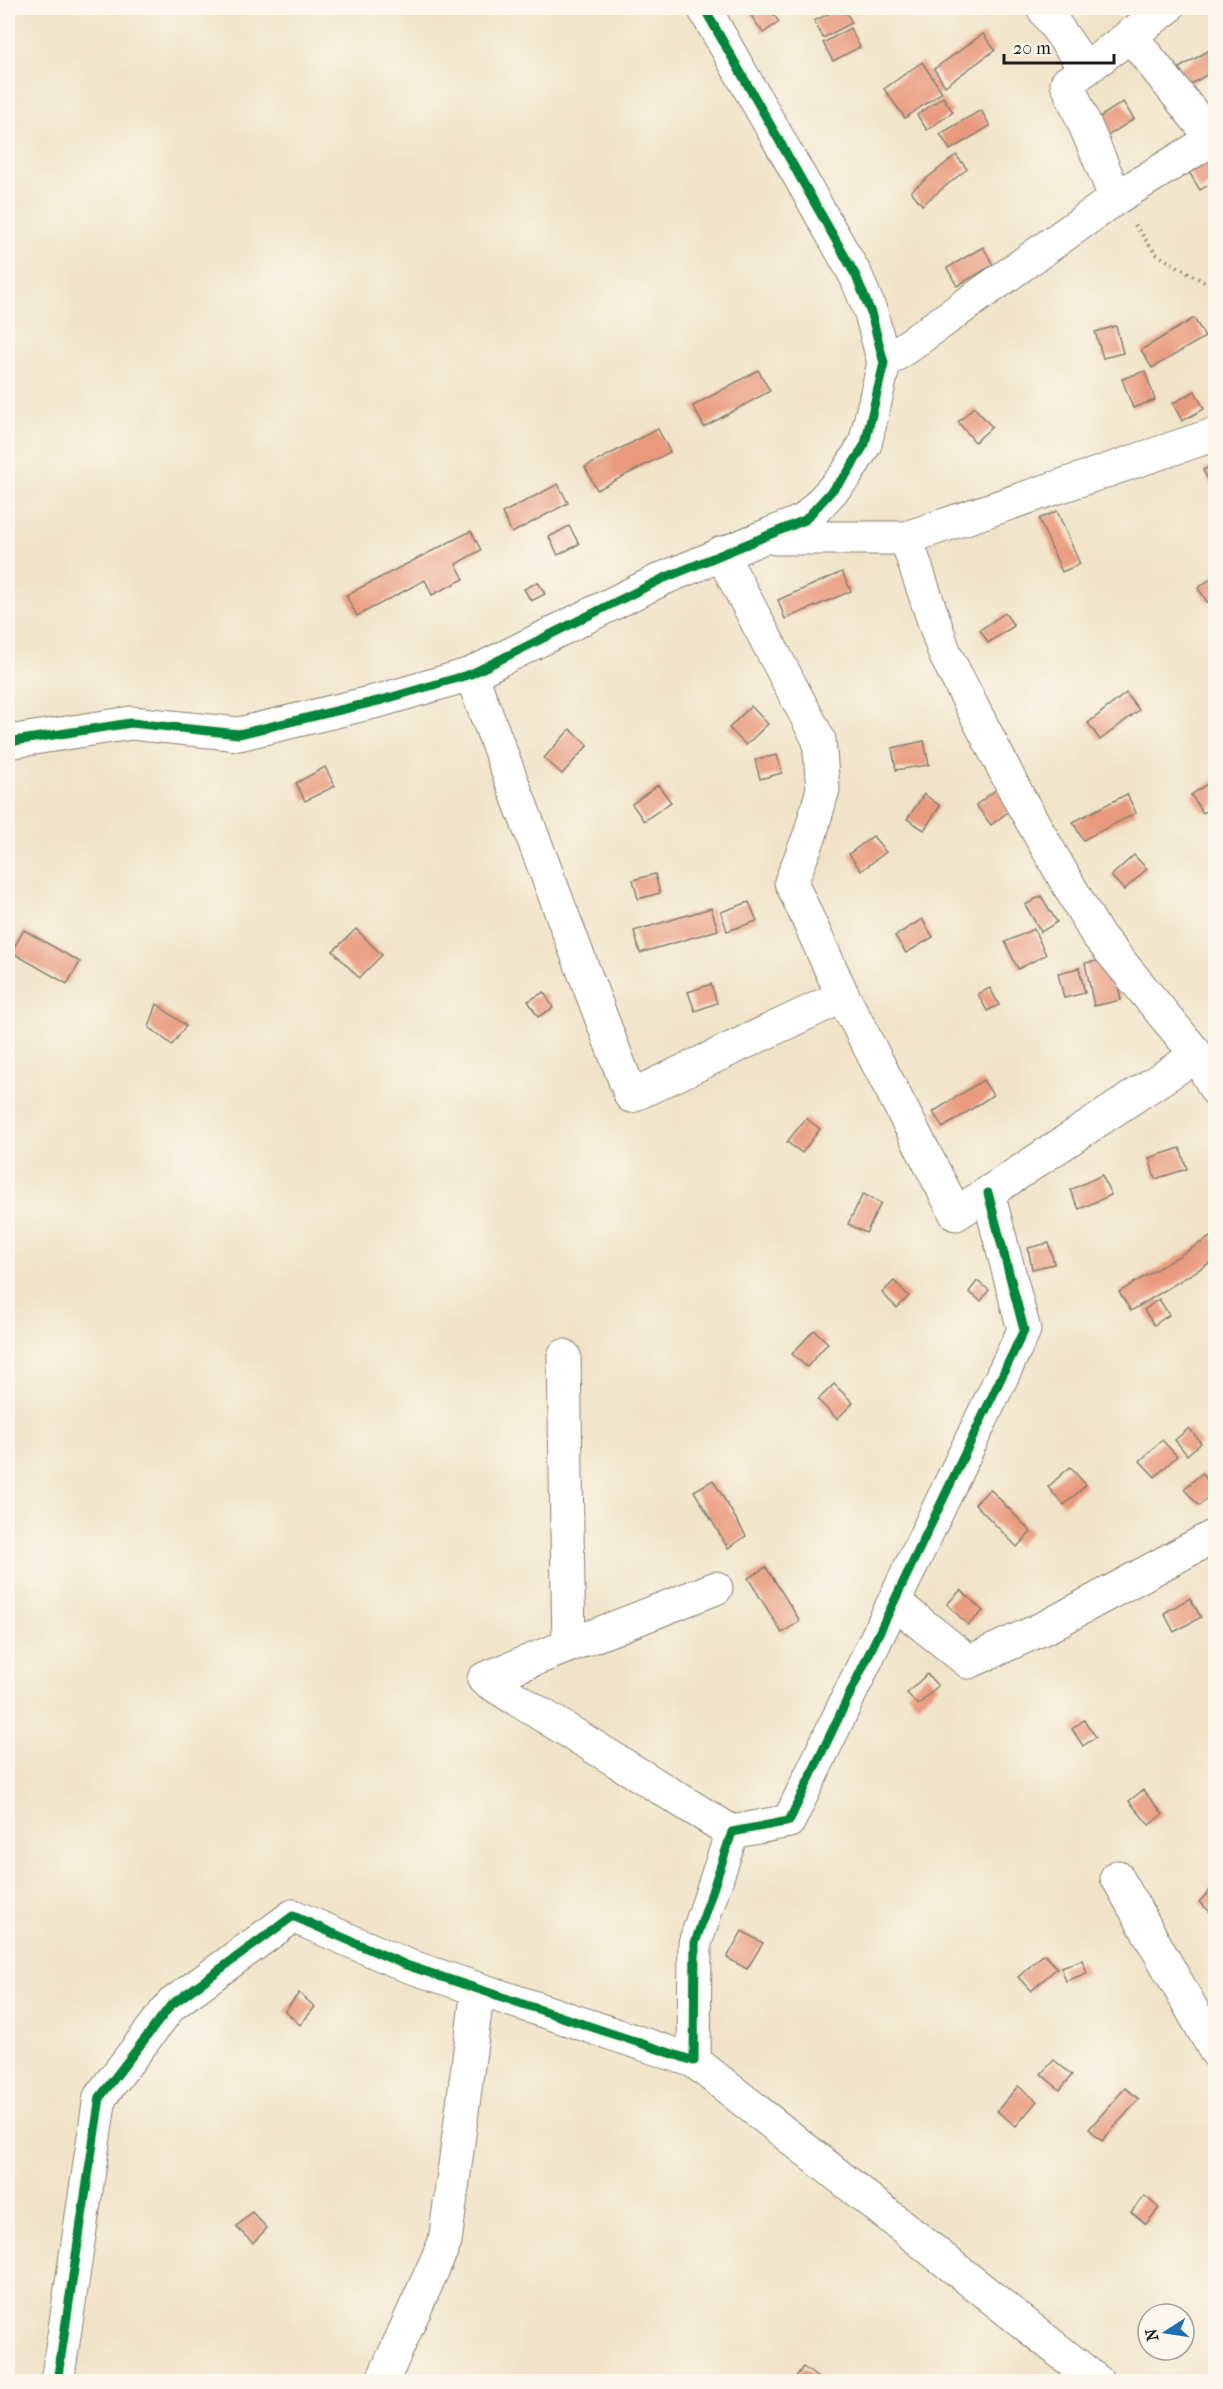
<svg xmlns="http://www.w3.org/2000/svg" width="1223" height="2389" font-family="'IM FELL French Canon',serif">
<rect width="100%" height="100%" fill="#fbf7ec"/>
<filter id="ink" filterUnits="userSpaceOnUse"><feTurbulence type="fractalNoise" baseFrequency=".0167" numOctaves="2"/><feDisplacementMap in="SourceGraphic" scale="12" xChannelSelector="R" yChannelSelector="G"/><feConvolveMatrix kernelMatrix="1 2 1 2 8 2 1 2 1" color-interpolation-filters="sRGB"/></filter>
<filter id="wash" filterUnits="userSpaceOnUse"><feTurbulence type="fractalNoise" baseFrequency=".008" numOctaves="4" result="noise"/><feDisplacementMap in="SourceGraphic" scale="24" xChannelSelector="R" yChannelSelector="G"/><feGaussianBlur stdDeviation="1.35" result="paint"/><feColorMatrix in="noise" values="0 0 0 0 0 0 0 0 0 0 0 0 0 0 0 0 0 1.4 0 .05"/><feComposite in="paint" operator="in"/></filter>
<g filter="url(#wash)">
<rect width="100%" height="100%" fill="#f1e3c7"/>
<g id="blocks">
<g fill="#e9997c">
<path d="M 759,8 L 769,8 L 779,22 L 763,33 L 750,14 Z"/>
<path d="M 840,8 L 844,8 L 852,23 L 823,38 L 814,21 Z"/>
<path d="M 850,28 L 860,47 L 833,61 L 823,43 Z"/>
<path d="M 983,34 L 995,50 L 945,86 L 934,69 Z"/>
<path d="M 1216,46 L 1216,69 L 1190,85 L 1179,68 Z"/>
<path d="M 922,62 L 942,92 L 905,118 L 884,89 Z"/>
<path d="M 943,97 L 953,112 L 927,130 L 917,115 Z"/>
<path d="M 1123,102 L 1134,119 L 1106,137 L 1095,120 Z"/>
<path d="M 981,110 L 990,126 L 950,150 L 940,134 Z"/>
<path d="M 1216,152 L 1216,181 L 1200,190 L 1187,169 Z"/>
<path d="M 956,155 L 967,169 L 922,205 L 911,191 Z"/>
<path d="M 983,247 L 993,265 L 957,286 L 947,268 Z"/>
<path d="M 1194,318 L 1205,337 L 1152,368 L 1141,350 Z"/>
<path d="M 1116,326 L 1123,353 L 1103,358 L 1095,332 Z"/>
<path d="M 758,370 L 770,391 L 704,427 L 693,406 Z"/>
<path d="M 1145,371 L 1155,400 L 1133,408 L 1122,379 Z"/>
<path d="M 1195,391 L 1204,409 L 1182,421 L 1173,403 Z"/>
<path d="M 974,407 L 992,427 L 975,442 L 958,422 Z"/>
<path d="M 658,429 L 670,452 L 597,490 L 585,467 Z"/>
<path d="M 1216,463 L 1216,485 L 1212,487 L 1203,470 Z"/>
<path d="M 558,484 L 568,503 L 512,533 L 502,513 Z"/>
<path d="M 1057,511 L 1080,564 L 1062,572 L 1039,519 Z"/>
<path d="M 569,526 L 579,544 L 558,555 L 549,537 Z"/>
<path d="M 471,531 L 481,550 L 456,564 L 464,579 L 432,595 L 425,580 L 357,616 L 346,595 Z"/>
<path d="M 842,572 L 851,591 L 785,619 L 778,600 Z"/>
<path d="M 1216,575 L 1216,597 L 1208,603 L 1198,588 Z"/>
<path d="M 538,582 L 545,594 L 531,601 L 524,589 Z"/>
<path d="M 1005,613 L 1014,626 L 988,643 L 980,630 Z"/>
<path d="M 1126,693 L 1139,710 L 1100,740 L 1088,723 Z"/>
<path d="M 751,706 L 768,724 L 746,745 L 729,728 Z"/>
<path d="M 570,729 L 588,745 L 562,774 L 544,758 Z"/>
<path d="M 924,741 L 929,765 L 896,770 L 892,748 Z"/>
<path d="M 777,755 L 782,773 L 760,779 L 755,760 Z"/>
<path d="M 325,767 L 335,786 L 305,801 L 296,783 Z"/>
<path d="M 1216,778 L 1216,804 L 1203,813 L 1191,795 Z"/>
<path d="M 658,785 L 671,802 L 644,821 L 632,804 Z"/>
<path d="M 998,788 L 1013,808 L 991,825 L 976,805 Z"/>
<path d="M 924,794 L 940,806 L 924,830 L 907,819 Z"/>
<path d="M 1127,794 L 1136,813 L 1083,840 L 1073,822 Z"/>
<path d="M 873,836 L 886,852 L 861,871 L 849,854 Z"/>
<path d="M 1134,855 L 1147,869 L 1124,890 L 1111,876 Z"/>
<path d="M 655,874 L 660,893 L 638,899 L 633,880 Z"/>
<path d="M 1041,896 L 1057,922 L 1041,932 L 1025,905 Z"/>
<path d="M 749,902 L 757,921 L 727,931 L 721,912 Z"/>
<path d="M 711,908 L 718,930 L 640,953 L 634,931 Z"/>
<path d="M 922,919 L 933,937 L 906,953 L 895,936 Z"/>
<path d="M 356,929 L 382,955 L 359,978 L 333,951 Z"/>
<path d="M 1034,929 L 1046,955 L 1018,969 L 1005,942 Z"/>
<path d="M 24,930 L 80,962 L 67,984 L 11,952 Z"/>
<path d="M 1113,958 L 1121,1000 L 1094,1006 L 1085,963 Z"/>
<path d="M 1079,968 L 1085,993 L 1064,998 L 1058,973 Z"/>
<path d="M 711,984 L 717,1003 L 695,1011 L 688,992 Z"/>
<path d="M 990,988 L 999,1005 L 987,1011 L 978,994 Z"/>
<path d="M 544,992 L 553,1008 L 538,1017 L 528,1001 Z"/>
<path d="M 157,1004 L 186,1026 L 172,1045 L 149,1027 Z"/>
<path d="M 983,1080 L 993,1095 L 943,1128 L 933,1112 Z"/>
<path d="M 806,1118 L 820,1129 L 802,1153 L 787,1142 Z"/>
<path d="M 1180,1148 L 1187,1169 L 1155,1179 L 1149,1158 Z"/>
<path d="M 1102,1175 L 1111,1195 L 1079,1209 L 1070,1190 Z"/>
<path d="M 863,1194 L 881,1203 L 866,1233 L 848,1224 Z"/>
<path d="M 1212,1236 L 1216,1241 L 1216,1259 L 1131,1311 L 1119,1292 Z"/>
<path d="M 1049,1243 L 1054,1264 L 1032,1269 L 1028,1248 Z"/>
<path d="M 894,1281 L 909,1296 L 897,1308 L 882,1293 Z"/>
<path d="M 977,1281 L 989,1290 L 981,1301 L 969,1292 Z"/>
<path d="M 1159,1299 L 1169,1315 L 1154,1325 L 1144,1310 Z"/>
<path d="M 814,1330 L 828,1343 L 807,1367 L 792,1354 Z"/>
<path d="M 834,1384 L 853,1403 L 837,1419 L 818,1400 Z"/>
<path d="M 1189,1428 L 1201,1443 L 1187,1455 L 1175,1440 Z"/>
<path d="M 1162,1440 L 1177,1456 L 1155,1477 L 1140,1461 Z"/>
<path d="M 1070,1467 L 1086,1485 L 1064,1505 L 1048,1487 Z"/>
<path d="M 1202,1473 L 1216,1491 L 1199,1506 L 1184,1489 Z"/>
<path d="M 713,1480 L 746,1536 L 728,1548 L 694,1491 Z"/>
<path d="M 990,1489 L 1031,1532 L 1017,1547 L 975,1504 Z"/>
<path d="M 766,1567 L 800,1621 L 782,1633 L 748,1578 Z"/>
<path d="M 961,1590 L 983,1611 L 968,1625 L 947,1604 Z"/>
<path d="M 1190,1598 L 1201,1617 L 1174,1632 L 1164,1613 Z"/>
<path d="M 927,1674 L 938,1686 L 918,1705 L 907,1693 Z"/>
<path d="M 1084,1720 L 1096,1737 L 1083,1746 L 1072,1729 Z"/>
<path d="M 1143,1790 L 1163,1814 L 1149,1825 L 1129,1801 Z"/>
<path d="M 1216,1884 L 1216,1917 L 1199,1902 Z"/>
<path d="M 742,1931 L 763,1943 L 747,1969 L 727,1958 Z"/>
<path d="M 1044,1954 L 1057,1968 L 1031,1991 L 1018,1977 Z"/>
<path d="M 1082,1960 L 1087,1973 L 1066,1981 L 1061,1967 Z"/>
<path d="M 299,1993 L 315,2007 L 300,2025 L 285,2011 Z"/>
<path d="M 1054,2060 L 1072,2075 L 1060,2090 L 1041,2074 Z"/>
<path d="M 1018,2086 L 1037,2101 L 1016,2126 L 997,2111 Z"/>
<path d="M 1125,2088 L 1139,2099 L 1102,2141 L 1089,2129 Z"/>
<path d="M 1145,2196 L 1159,2208 L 1146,2224 L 1131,2212 Z"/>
<path d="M 252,2212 L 267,2228 L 253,2243 L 236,2227 Z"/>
<path d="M 803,2367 L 824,2382 L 792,2382 Z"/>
</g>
</g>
</g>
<g filter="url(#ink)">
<use href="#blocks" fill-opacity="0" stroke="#868072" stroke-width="1.5"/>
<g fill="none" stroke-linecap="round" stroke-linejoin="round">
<defs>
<g id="minor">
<path d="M 1043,8 L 1086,69"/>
<path d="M 1130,35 L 1212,138"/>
<path d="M 1116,198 L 1216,137"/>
<path d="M 884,363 L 1116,198 L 1067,83 L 1167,8"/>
<path d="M 775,538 L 906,538 L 1216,434"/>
<path d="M 906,538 L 945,654 L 1020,800 L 1096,933 L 1197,1055 L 1216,1090"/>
<path d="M 721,553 L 819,740 L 823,789 L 810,835 L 791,882 L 843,996 L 956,1214 L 1197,1055"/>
<path d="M 471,674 L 631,1096 L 843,996"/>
<path d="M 8,742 L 131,723 L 239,734 L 382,700 L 471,674 L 662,579 L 805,520 L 846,475 L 865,444 L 884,363 L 871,313 L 856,276 L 704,8"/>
<path d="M 564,1356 L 569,1645"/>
<path d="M 716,1588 L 484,1679 L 732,1832"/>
<path d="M 894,1602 L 969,1662 L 1048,1626 L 1216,1535"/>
<path d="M 1117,1877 L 1216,2052"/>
<path d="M 694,2061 L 1098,2382"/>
<path d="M 57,2382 L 100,2097 L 171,2005 L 293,1916 L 406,1965 L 694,2061 L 695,1943 L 732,1832 L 789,1821 L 1024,1330 L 988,1193"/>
<path d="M 382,2382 L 445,2242 L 478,1989"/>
</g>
</defs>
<use href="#minor" stroke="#868072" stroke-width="35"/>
<path stroke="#868072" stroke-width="4" stroke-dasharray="1.5 4.5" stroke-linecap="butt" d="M 1135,225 L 1156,254 L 1216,289"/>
<use href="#minor" stroke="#fff" stroke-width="33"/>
<defs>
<g id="cycleway">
<path d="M 8,742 L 131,723 L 239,734 L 382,700 L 471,674 L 662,579 L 805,520 L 846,475 L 865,444 L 884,363 L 871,313 L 856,276 L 704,8"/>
<path d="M 57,2382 L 100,2097 L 171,2005 L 293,1916 L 406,1965 L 694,2061 L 695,1943 L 732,1832 L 789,1821 L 1024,1330 L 988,1193"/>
</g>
</defs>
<use href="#cycleway" stroke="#fbf7ec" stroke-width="13"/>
<use href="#cycleway" stroke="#00873e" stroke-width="9"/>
</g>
</g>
<rect width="1223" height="2389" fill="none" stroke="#fbf7ec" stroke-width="30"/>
<g transform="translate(1166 2332) rotate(258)"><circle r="28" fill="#fbf7ec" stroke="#a29f99" stroke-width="1.5"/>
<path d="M0-4.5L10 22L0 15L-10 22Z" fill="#1f6fb2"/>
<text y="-9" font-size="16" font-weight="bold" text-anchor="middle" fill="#1c1c1c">N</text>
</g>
<path d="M1004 54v9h110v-9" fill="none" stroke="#1c1c1c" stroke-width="3"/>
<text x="1013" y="54" font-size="18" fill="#1c1c1c" stroke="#fbf7ec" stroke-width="4.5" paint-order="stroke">20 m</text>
</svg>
